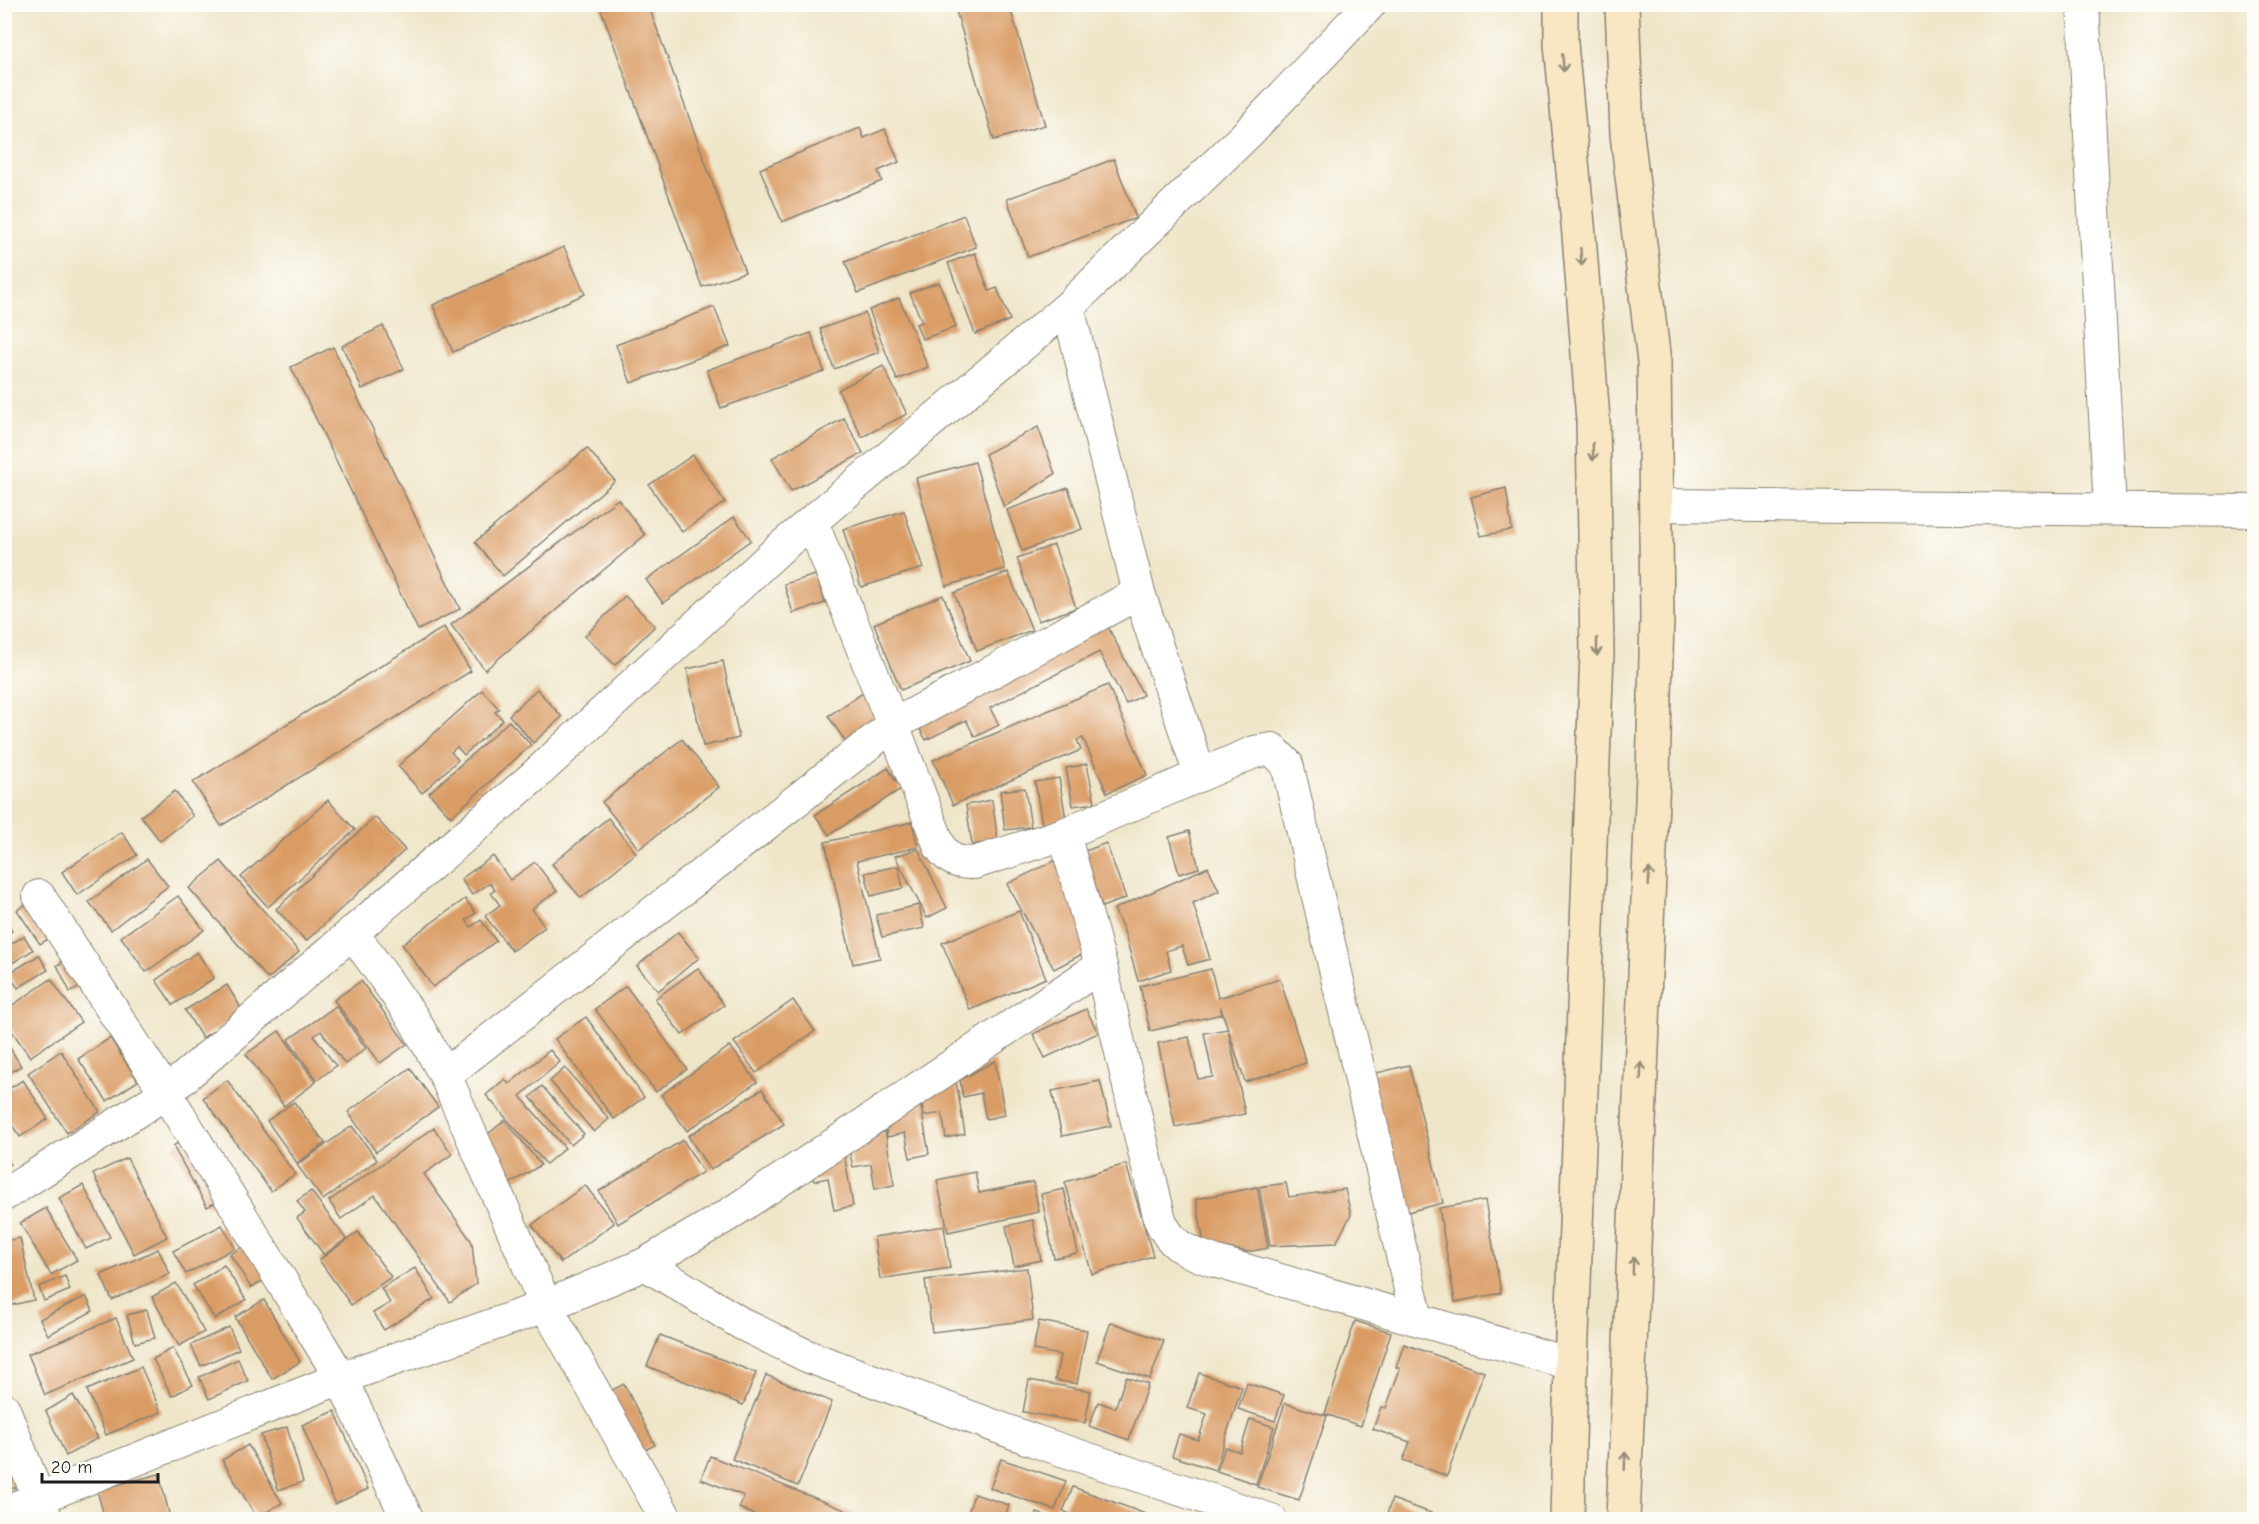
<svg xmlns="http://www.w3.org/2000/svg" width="2259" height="1524" font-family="'Comic Neue',sans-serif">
<rect width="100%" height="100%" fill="#fdfcf7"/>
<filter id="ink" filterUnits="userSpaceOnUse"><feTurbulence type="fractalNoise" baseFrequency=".0167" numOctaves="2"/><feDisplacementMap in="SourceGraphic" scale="12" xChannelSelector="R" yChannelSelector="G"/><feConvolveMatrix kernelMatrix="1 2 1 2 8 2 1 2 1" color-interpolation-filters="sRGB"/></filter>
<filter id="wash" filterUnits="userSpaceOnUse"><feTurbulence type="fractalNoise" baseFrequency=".008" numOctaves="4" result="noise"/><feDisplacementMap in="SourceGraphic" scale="24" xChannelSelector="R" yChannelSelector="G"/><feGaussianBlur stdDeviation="1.35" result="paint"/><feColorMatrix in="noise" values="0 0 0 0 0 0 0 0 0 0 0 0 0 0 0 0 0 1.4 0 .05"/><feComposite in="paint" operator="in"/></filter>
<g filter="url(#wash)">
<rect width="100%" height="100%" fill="#efe6c9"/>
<g id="blocks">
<g fill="#da9c65">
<path d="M 599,4 L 648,4 L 745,272 L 702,287 Z"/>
<path d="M 954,4 L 1009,4 L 1045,125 L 994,140 Z"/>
<path d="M 860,128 L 864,138 L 885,129 L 899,162 L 878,171 L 882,181 L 782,222 L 760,169 Z"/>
<path d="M 1114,159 L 1136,218 L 1028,257 L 1007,199 Z"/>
<path d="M 964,215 L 976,247 L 858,293 L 845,262 Z"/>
<path d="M 564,247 L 585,294 L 453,352 L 433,305 Z"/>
<path d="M 975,253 L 989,291 L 997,288 L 1010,320 L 975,334 L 948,263 Z"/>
<path d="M 939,282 L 956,327 L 922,339 L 916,324 L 922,322 L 910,293 Z"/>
<path d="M 899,298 L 928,367 L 897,380 L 869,310 Z"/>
<path d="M 714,307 L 730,346 L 631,383 L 616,345 Z"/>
<path d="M 865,313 L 879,352 L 834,369 L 820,329 Z"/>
<path d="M 383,326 L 404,369 L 362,389 L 342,346 Z"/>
<path d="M 811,333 L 824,371 L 721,408 L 707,370 Z"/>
<path d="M 333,347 L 460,609 L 418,630 L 291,367 Z"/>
<path d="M 883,366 L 907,414 L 862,437 L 838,390 Z"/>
<path d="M 844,418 L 863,453 L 791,491 L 772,458 Z"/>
<path d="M 1038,427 L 1055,474 L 1004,507 L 985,454 Z"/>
<path d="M 587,448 L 615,481 L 503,576 L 475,542 Z"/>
<path d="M 693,455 L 725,502 L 682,532 L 649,485 Z"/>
<path d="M 975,462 L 1005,569 L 946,586 L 916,478 Z"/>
<path d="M 1068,488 L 1082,529 L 1022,551 L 1007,510 Z"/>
<path d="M 1506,488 L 1512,530 L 1481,536 L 1471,497 Z"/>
<path d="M 618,499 L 645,535 L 485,670 L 451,625 Z"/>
<path d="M 904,511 L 923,568 L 861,587 L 843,529 Z"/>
<path d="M 734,517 L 751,540 L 663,603 L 646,580 Z"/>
<path d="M 1054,545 L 1076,608 L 1038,621 L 1017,558 Z"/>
<path d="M 1008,572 L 1032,630 L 977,651 L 954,593 Z"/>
<path d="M 816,575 L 825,603 L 793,613 L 784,584 Z"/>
<path d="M 943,595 L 970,661 L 901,690 L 874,624 Z"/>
<path d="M 625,596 L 655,626 L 615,665 L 585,636 Z"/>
<path d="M 1107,625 L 1143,695 L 1126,704 L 1099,652 L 990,708 L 999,725 L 975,737 L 966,720 L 926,740 L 916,722 Z"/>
<path d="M 444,627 L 471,671 L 221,826 L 193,782 Z"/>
<path d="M 723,661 L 739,738 L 703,746 L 687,669 Z"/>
<path d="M 1108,685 L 1147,775 L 1107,793 L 1083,738 L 1077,740 L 1081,750 L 953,805 L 933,760 Z"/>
<path d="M 537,689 L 562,717 L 533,743 L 509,715 Z"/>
<path d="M 869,689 L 889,720 L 849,747 L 828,716 Z"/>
<path d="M 482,690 L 499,709 L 495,712 L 503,720 L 464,755 L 457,747 L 451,752 L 458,760 L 422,793 L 398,766 Z"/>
<path d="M 509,721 L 531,745 L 451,817 L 429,793 Z"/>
<path d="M 682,739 L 719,787 L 639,849 L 602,802 Z"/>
<path d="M 1087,764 L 1095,803 L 1073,806 L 1066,768 Z"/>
<path d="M 888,768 L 901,789 L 829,835 L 815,815 Z"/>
<path d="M 1059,778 L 1066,819 L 1042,824 L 1035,782 Z"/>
<path d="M 1025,788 L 1031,827 L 1005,830 L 1000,791 Z"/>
<path d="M 175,791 L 193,816 L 160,841 L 141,816 Z"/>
<path d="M 328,800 L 355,830 L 268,907 L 241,877 Z"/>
<path d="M 992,800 L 998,841 L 972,845 L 966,805 Z"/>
<path d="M 375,817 L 405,850 L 306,941 L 276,909 Z"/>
<path d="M 608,818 L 636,853 L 581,898 L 552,864 Z"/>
<path d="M 912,822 L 918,847 L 857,861 L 880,958 L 853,964 L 825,842 Z"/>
<path d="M 1189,831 L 1199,868 L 1179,874 L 1169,837 Z"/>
<path d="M 122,832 L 137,855 L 77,895 L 62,872 Z"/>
<path d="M 1106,843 L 1126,898 L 1102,907 L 1083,852 Z"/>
<path d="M 918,849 L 947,908 L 927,918 L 895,856 Z"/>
<path d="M 1066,855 L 1088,951 L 1054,969 L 1007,884 Z"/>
<path d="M 493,856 L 510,880 L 535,862 L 557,891 L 532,909 L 545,927 L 512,951 L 485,916 L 500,905 L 491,893 L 495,890 L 490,883 L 472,895 L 461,879 Z"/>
<path d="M 147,859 L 168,886 L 111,930 L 89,902 Z"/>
<path d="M 221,861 L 299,952 L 268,979 L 189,888 Z"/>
<path d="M 898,866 L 903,888 L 871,896 L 865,873 Z"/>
<path d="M 1208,867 L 1219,891 L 1193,903 L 1210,959 L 1188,965 L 1182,946 L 1166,951 L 1171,970 L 1138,981 L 1124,931 L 1114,909 Z"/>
<path d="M 178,896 L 204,930 L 146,972 L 121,937 Z"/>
<path d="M 34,899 L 57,933 L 40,944 L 17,910 Z"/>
<path d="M 465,899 L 476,913 L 466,920 L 471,927 L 481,920 L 496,941 L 433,987 L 402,944 Z"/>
<path d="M 919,905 L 924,928 L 882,937 L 876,915 Z"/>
<path d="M 1019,911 L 1046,978 L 970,1010 L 942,943 Z"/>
<path d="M 4,920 L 12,931 L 4,936 Z"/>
<path d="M 678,932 L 699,958 L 658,991 L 637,966 Z"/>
<path d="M 24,936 L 33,950 L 6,967 L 4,948 Z"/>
<path d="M 197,952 L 214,978 L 173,1005 L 156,980 Z"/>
<path d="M 39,955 L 48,970 L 18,988 L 8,974 Z"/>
<path d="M 74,957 L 87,984 L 70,992 L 57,965 Z"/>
<path d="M 698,968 L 724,1005 L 682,1035 L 655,999 Z"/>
<path d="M 1211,969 L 1218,998 L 1280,979 L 1306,1063 L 1245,1082 L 1228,1029 L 1245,1114 L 1175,1127 L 1158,1043 L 1189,1037 L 1198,1079 L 1213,1077 L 1204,1033 L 1228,1029 L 1220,1006 L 1222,1014 L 1150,1031 L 1140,986 Z"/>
<path d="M 51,979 L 81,1022 L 30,1057 L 4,1020 L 4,1011 Z"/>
<path d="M 361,981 L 407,1044 L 380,1063 L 334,1000 Z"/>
<path d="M 227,985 L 244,1013 L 202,1038 L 185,1010 Z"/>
<path d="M 626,986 L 687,1069 L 656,1092 L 595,1009 Z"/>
<path d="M 793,1000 L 815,1031 L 756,1073 L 734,1042 Z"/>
<path d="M 336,1006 L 366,1048 L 345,1064 L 321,1031 L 314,1036 L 336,1066 L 317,1080 L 288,1040 Z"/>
<path d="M 1086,1009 L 1098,1033 L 1045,1058 L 1033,1034 Z"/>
<path d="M 586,1017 L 644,1097 L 614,1119 L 555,1039 Z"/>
<path d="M 279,1031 L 316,1082 L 284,1106 L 246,1054 Z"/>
<path d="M 110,1038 L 138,1081 L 107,1101 L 78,1059 Z"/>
<path d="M 730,1046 L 757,1082 L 687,1131 L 661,1095 Z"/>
<path d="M 10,1048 L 21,1066 L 4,1076 L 4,1051 Z"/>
<path d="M 550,1050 L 560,1062 L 520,1096 L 565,1148 L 546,1164 L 486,1095 L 505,1079 L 509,1084 Z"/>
<path d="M 61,1051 L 100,1112 L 67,1133 L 28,1073 Z"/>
<path d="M 995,1061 L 1005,1115 L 986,1119 L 981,1093 L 963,1097 L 960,1080 Z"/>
<path d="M 1409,1065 L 1443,1203 L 1404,1213 L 1369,1075 Z"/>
<path d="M 410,1068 L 438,1107 L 376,1152 L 348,1112 Z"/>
<path d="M 565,1068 L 609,1119 L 594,1132 L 550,1081 Z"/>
<path d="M 23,1080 L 48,1119 L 20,1137 L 4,1113 L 4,1092 Z"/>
<path d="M 227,1080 L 295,1174 L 271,1191 L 203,1098 Z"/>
<path d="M 956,1081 L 965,1134 L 946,1138 L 942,1113 L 924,1116 L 921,1100 Z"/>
<path d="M 1100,1081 L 1111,1126 L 1062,1136 L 1052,1091 Z"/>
<path d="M 542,1086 L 584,1134 L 571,1145 L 530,1097 Z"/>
<path d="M 762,1089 L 784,1124 L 710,1170 L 688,1136 Z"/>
<path d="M 920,1101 L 929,1154 L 910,1158 L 905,1133 L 887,1137 L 885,1120 Z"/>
<path d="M 294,1102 L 325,1143 L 297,1163 L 267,1121 Z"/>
<path d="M 505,1120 L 541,1165 L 504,1187 L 487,1135 Z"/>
<path d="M 352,1126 L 377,1160 L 323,1200 L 297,1165 Z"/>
<path d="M 434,1128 L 452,1154 L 424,1174 L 472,1242 L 476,1284 L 450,1302 L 375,1195 L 341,1219 L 329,1201 Z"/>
<path d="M 885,1131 L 894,1185 L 875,1189 L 871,1164 L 853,1167 L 849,1150 Z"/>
<path d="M 188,1137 L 222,1199 L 207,1207 L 173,1146 Z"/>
<path d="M 683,1140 L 703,1172 L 618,1224 L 599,1191 Z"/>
<path d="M 4,1152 L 10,1164 L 4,1166 Z"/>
<path d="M 844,1153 L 853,1206 L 834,1210 L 828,1178 L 814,1181 L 809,1172 Z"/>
<path d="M 127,1158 L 167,1237 L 134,1254 L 93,1174 Z"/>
<path d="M 1126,1164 L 1153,1256 L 1092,1274 L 1065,1182 Z"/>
<path d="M 975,1172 L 979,1193 L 1033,1182 L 1039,1212 L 948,1232 L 937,1180 Z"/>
<path d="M 1286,1183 L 1289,1197 L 1345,1189 L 1351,1215 L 1336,1243 L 1270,1246 L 1259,1187 Z"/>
<path d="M 83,1185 L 110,1237 L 86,1249 L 59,1198 Z"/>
<path d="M 585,1185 L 614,1223 L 561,1263 L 532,1225 Z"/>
<path d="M 1257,1187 L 1268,1248 L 1247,1252 L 1204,1243 L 1196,1199 Z"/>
<path d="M 1064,1189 L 1078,1253 L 1054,1258 L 1041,1194 Z"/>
<path d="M 311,1191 L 346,1239 L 324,1255 L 297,1218 L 305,1212 L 297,1201 Z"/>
<path d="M 1485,1200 L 1501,1293 L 1455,1302 L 1439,1208 Z"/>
<path d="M 46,1208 L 77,1260 L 51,1275 L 20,1223 Z"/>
<path d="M 1033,1220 L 1041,1260 L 1014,1266 L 1006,1226 Z"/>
<path d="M 222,1225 L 235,1248 L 186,1274 L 173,1251 Z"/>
<path d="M 944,1226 L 950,1268 L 880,1279 L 874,1237 Z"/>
<path d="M 358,1232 L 391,1277 L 351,1305 L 319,1260 Z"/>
<path d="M 20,1238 L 34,1300 L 8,1306 L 4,1289 L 4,1241 Z"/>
<path d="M 250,1242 L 271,1276 L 251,1288 L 230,1254 Z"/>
<path d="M 158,1249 L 170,1274 L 112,1300 L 101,1275 Z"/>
<path d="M 224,1265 L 246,1300 L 215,1319 L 193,1285 Z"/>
<path d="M 415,1268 L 434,1299 L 384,1330 L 373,1313 L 390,1303 L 381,1288 Z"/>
<path d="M 1027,1268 L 1033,1320 L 932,1332 L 925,1280 Z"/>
<path d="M 65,1276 L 70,1290 L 44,1301 L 39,1287 Z"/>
<path d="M 176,1283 L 204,1332 L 179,1346 L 152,1297 Z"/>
<path d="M 86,1296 L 93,1311 L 48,1335 L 40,1319 Z"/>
<path d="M 264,1300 L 300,1362 L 272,1379 L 235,1317 Z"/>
<path d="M 147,1310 L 155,1338 L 135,1343 L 127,1315 Z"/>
<path d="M 116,1318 L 133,1358 L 45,1395 L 28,1354 Z"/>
<path d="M 1039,1321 L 1087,1330 L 1077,1384 L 1055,1380 L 1060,1355 L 1033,1350 Z"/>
<path d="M 1355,1321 L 1391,1332 L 1361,1426 L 1325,1414 Z"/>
<path d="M 1111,1322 L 1164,1341 L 1150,1379 L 1097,1361 Z"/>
<path d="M 229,1327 L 239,1349 L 201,1366 L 191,1345 Z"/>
<path d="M 660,1335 L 756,1373 L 743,1405 L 647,1366 Z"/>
<path d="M 1404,1344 L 1484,1372 L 1447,1476 L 1403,1460 L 1410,1442 L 1373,1429 L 1381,1407 L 1386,1408 L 1400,1369 L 1396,1367 Z"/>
<path d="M 173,1348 L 193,1385 L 172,1396 L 153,1359 Z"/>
<path d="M 238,1359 L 248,1381 L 209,1399 L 199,1377 Z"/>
<path d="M 141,1367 L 161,1412 L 106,1435 L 87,1390 Z"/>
<path d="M 1199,1373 L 1242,1387 L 1215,1470 L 1172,1456 L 1179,1434 L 1198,1440 L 1207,1414 L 1187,1408 Z"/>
<path d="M 766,1375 L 832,1402 L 798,1486 L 732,1459 Z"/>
<path d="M 1126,1377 L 1148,1384 L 1129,1440 L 1089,1426 L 1098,1402 L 1115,1408 Z"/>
<path d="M 1029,1380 L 1091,1391 L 1085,1423 L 1023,1412 Z"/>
<path d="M 1247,1383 L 1284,1395 L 1275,1421 L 1238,1409 Z"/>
<path d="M 624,1384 L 655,1445 L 635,1455 L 604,1394 Z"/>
<path d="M 73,1395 L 98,1438 L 66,1456 L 46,1411 Z"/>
<path d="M 1285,1403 L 1327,1416 L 1299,1500 L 1257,1487 Z"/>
<path d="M 335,1411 L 368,1489 L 335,1504 L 302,1425 Z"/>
<path d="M 1250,1419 L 1274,1427 L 1256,1484 L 1217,1471 L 1225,1447 L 1240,1452 Z"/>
<path d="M 287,1427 L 303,1482 L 278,1490 L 261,1435 Z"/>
<path d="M 248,1445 L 282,1503 L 257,1518 L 222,1460 Z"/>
<path d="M 710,1456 L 867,1519 L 867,1520 L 767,1520 L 739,1508 L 744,1496 L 701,1479 Z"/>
<path d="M 1001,1459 L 1066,1481 L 1055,1510 L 990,1488 Z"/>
<path d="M 16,1470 L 20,1487 L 9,1489 L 5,1472 Z"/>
<path d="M 159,1474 L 170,1517 L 158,1520 L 105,1520 L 97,1490 Z"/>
<path d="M 1073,1487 L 1159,1519 L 1159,1520 L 1085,1520 L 1063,1511 Z"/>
<path d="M 974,1494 L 1009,1505 L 1004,1520 L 966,1520 Z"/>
<path d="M 1392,1499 L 1431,1513 L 1429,1520 L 1385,1520 Z"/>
<path d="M 1037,1513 L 1056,1519 L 1056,1520 L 1035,1520 Z"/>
<path d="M 312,1514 L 315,1520 L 301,1520 Z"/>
</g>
</g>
</g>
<g filter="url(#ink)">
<use href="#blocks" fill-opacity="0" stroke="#868172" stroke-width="1.5"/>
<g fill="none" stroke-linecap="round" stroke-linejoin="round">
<defs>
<g id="street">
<path d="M 2083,4 L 2110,509"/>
<path d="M 1068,307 L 1139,593 L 1200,775"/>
<path d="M 1656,505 L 2254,511"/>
<path d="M 1139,593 L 893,725 L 940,847 C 950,861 958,863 974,863 L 1064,834 L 1254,752 L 1272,749 L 1287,764 L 1417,1319"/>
<path d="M 1064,834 L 1101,966 L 1160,1220 C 1172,1248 1187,1251 1214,1261 L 1571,1364"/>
<path d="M 39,896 L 166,1093 L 341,1378 L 408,1520"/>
<path d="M 352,932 L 413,1018 L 445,1075 L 546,1306 L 667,1520"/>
<path d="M 445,1075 L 893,725 L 812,522"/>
<path d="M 4,1195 L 166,1093 L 533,777 L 780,548 L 1068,307 L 1248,133 L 1370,4"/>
<path d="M 645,1264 L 742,1324 L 807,1356 L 1035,1441 L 1271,1520"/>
<path d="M 4,1409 L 47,1520"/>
<path d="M 4,1512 L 341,1378 L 546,1306 L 645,1264 L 728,1215 L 1101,966"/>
</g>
<g id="secondary">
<path d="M 1561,4 L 1561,44 L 1579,235 L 1593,420 L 1597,652 L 1571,1364 L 1567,1520"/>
<path d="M 1622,4 L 1627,134 L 1654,362 L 1657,617 L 1653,776 L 1623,1520"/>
</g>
</defs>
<use href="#street" stroke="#868172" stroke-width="34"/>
<use href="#secondary" stroke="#868172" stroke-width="36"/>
<use href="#street" stroke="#fff" stroke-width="32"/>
<use href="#secondary" stroke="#f9e7c3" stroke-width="33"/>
</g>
<defs><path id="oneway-shaft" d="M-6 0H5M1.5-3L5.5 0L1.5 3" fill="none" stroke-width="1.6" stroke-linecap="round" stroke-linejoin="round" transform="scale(1.5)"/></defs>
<g stroke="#968c78">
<use href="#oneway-shaft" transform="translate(1563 63) rotate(85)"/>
<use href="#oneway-shaft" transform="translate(1581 257) rotate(86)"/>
<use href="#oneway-shaft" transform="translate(1593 452) rotate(89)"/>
<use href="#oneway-shaft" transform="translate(1597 647) rotate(90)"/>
<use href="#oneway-shaft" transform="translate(1649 877) rotate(-88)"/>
<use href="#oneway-shaft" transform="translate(1641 1071) rotate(-88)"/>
<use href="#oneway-shaft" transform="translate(1633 1266) rotate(-88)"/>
<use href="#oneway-shaft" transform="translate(1625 1461) rotate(-88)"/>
</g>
</g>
<rect width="2259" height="1524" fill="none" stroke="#fdfcf7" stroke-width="24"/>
<path d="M42 1473v9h116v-9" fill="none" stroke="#1c1c1c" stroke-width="3"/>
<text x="51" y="1473" font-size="18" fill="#1c1c1c" stroke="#fdfcf7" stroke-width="4.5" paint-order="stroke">20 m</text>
</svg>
